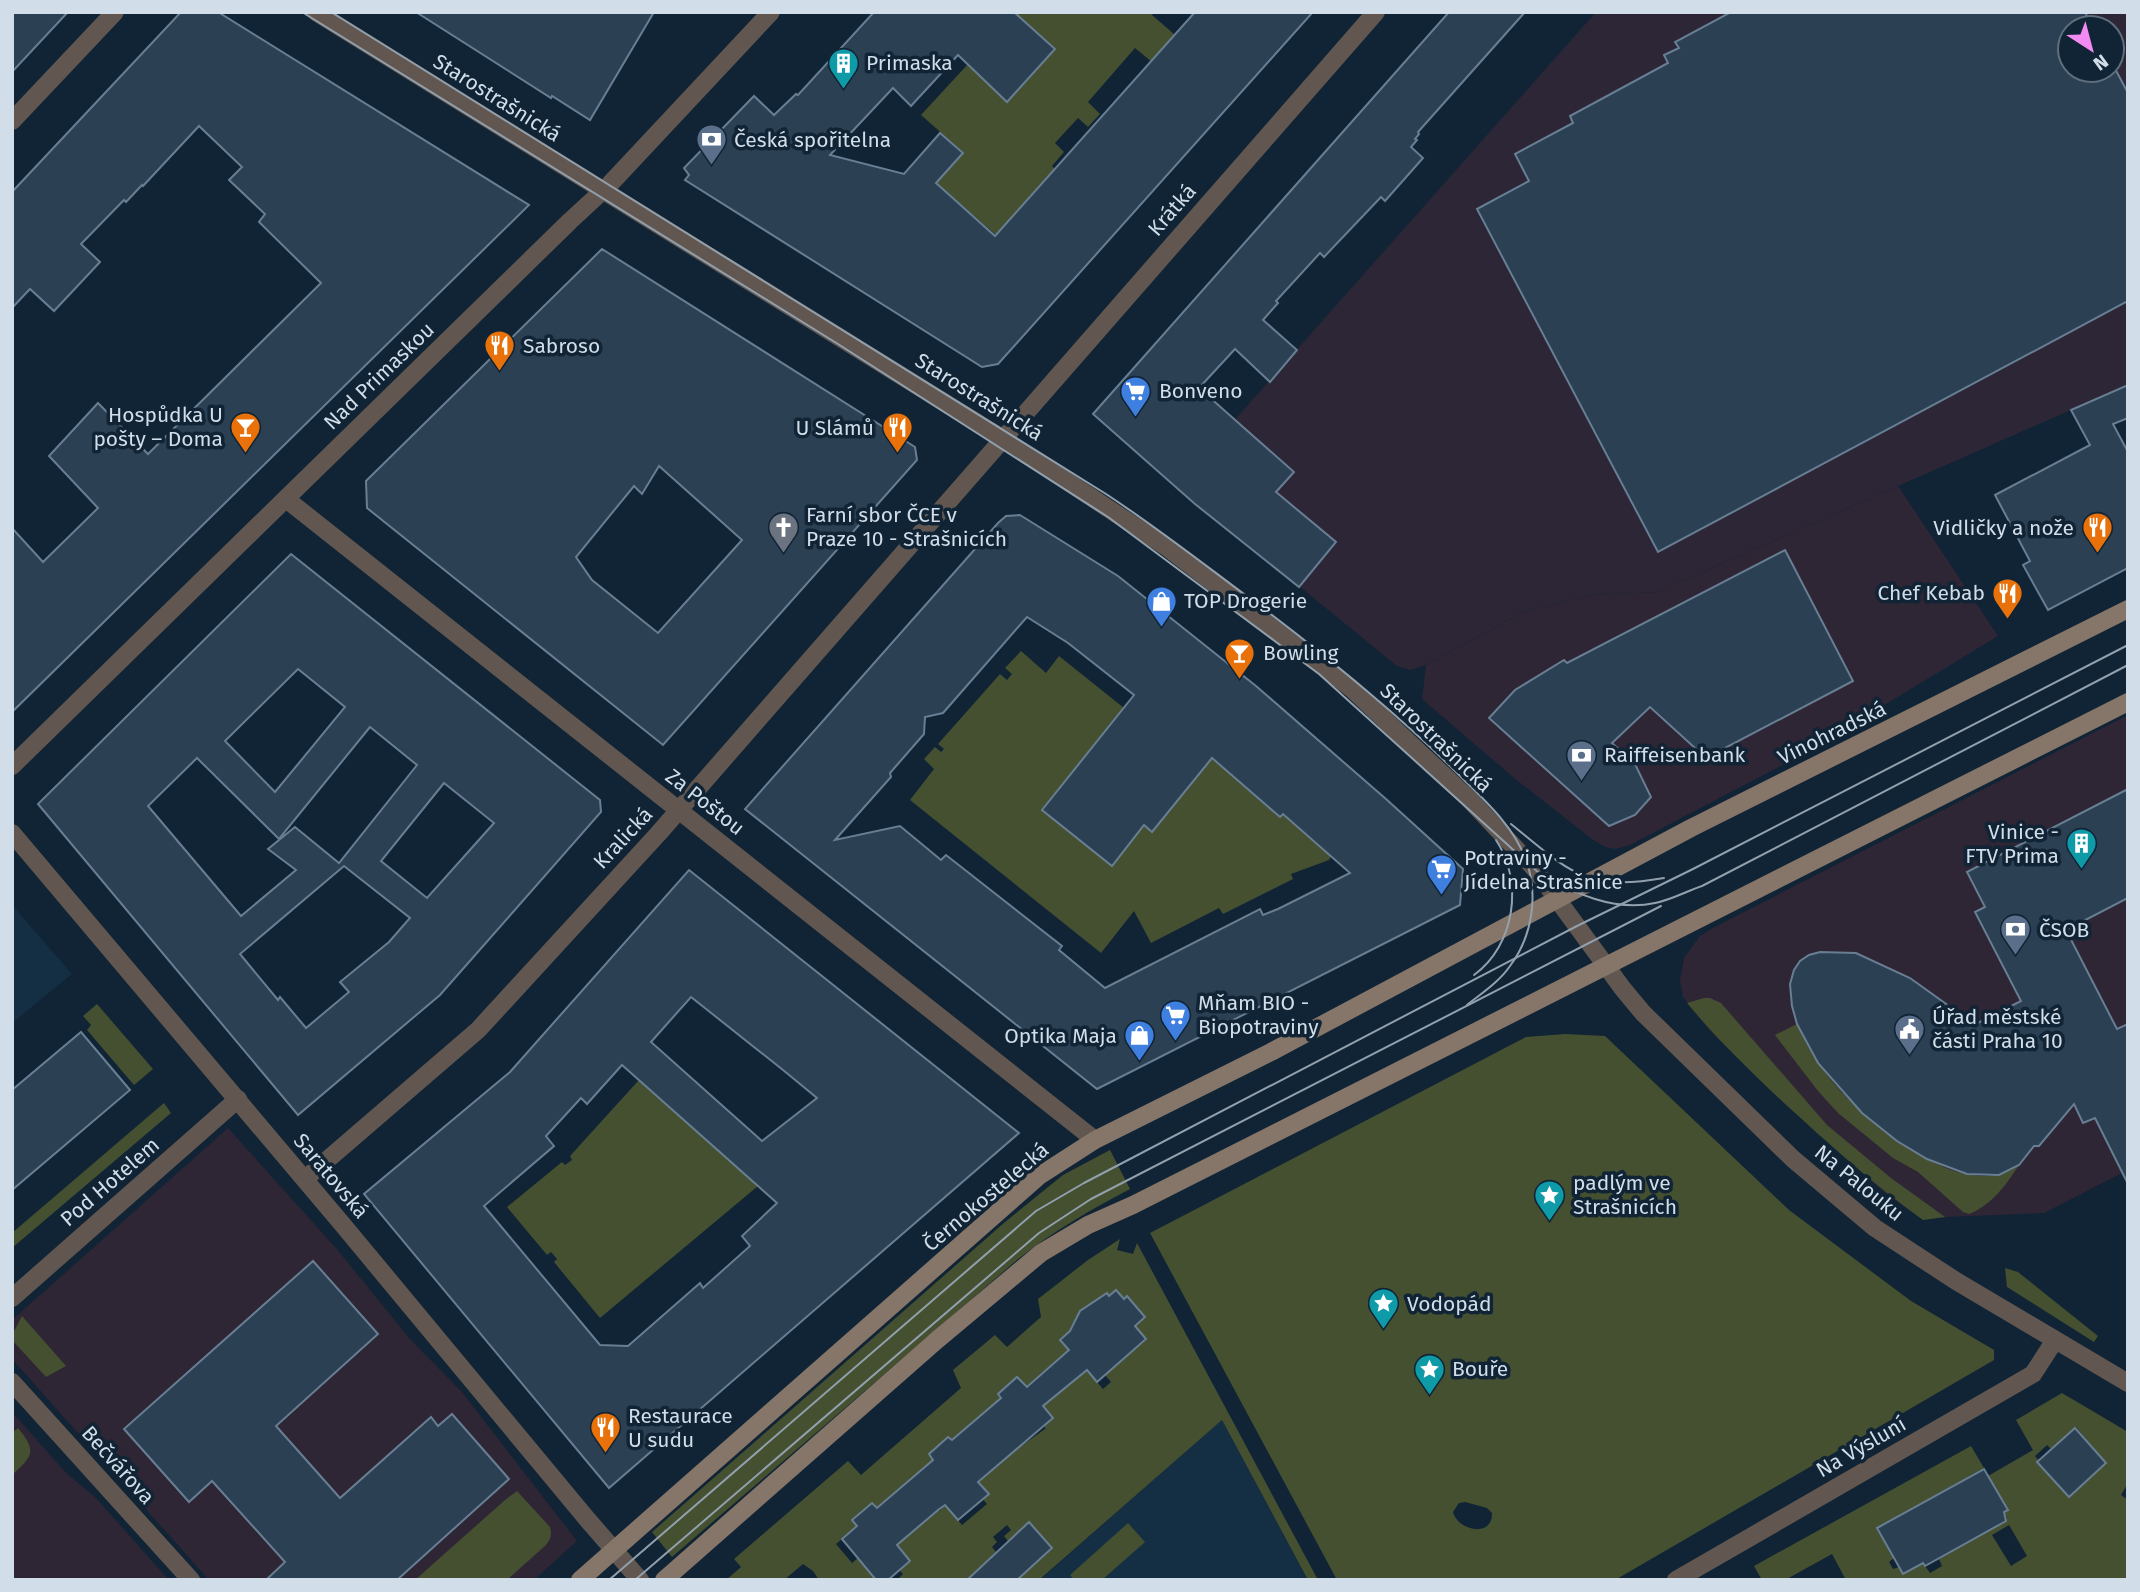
<svg xmlns="http://www.w3.org/2000/svg" width="2140" height="1592" font-family="'Fira Sans',sans-serif">
<rect width="100%" height="100%" fill="#102435"/>
<g fill="#2e2535">
<path d="M 1898,486 L 1998,636 L 1809,751 L 1630,845 L 1616,849 L 1605,847 L 1592,839 L 1514,778 L 1422,699 L 1426,665 L 1523,612 L 1591,595 L 1657,592 Z"/>
<path d="M 2128,715 L 2128,1170 L 2044,1213 L 1945,1217 L 1923,1220 L 1885,1193 L 1812,1128 L 1711,1032 L 1683,997 L 1680,980 L 1684,958 L 1700,936 L 1711,929 Z"/>
<path d="M 228,1128 L 336,1248 L 410,1339 L 461,1391 L 577,1541 L 534,1580 L 209,1580 L 12,1359 L 12,1320 Z"/>
<path d="M 12,1412 L 66,1473 L 95,1497 L 169,1580 L 12,1580 Z"/>
</g>
<path fill="#2c2636" fill-rule="evenodd" d="M 1596,12 L 2128,12 L 2128,385 L 1657,592 L 1591,595 L 1523,612 L 1426,665 L 1410,670 L 1397,666 L 1176,486 ZM 2070,28 L 2112,28 L 2112,70 L 2070,70 Z"/>
<g fill="#142e43">
<path d="M 12,905 L 72,974 L 12,1023 Z"/>
<path d="M 1222,1420 L 1308,1580 L 1102,1580 L 1144,1542 L 1070,1575 L 1074,1580 L 1040,1580 Z"/>
</g>
<g fill="#455031" fill-rule="evenodd">
<path d="M 1015,12 L 1154,12 L 1152,15 L 1175,35 L 1152,62 L 1135,48 L 1088,102 L 1100,114 L 1088,127 L 1078,118 L 1055,143 L 1064,152 L 1052,166 L 1055,169 L 996,235 L 936,183 L 963,152 L 921,115 L 968,64 L 1007,102 L 1055,50 Z"/>
<path d="M 1021,651 L 1046,673 L 1059,656 L 1124,708 L 1144,825 L 1203,751 L 1279,817 L 1283,814 L 1331,856 L 1329,860 L 1291,874 L 1293,879 L 1223,914 L 1219,908 L 1151,943 L 1134,911 L 1101,953 L 910,800 L 934,769 L 924,759 L 935,747 L 941,752 L 944,749 L 938,744 L 1000,674 L 1007,680 L 1012,674 L 1005,668 Z"/>
<path d="M 1704,998 L 1710,998 L 1721,1003 L 1827,1125 L 1891,1178 L 1945,1217 L 1923,1220 C 1874,1185 1829,1144 1784,1103 C 1750,1071 1717,1039 1687,1003 Z"/>
<path d="M 97,1004 L 153,1069 L 134,1085 L 87,1030 L 91,1025 L 83,1016 Z"/>
<path d="M 1797,1024 C 1806,1044 1817,1063 1831,1080 C 1865,1121 1963,1206 2019,1165 C 2006,1185 1992,1205 1969,1214 L 1963,1212 L 1918,1172 L 1893,1158 L 1838,1113 L 1818,1091 L 1775,1035 Z"/>
<path d="M 1565,1034 L 1605,1036 L 1789,1210 L 1911,1301 L 1994,1350 L 1994,1360 L 1615,1580 L 1337,1580 L 1150,1233 L 1526,1037 ZM 1465,1502 L 1487,1508 L 1492,1513 C 1493,1538 1458,1531 1453,1512 L 1459,1503 Z"/>
<path d="M 639,1080 L 758,1186 L 600,1318 L 554,1262 L 557,1259 L 551,1252 L 547,1255 L 507,1207 L 562,1162 L 565,1165 L 572,1160 L 570,1156 Z"/>
<path d="M 164,1103 L 171,1113 L 12,1248 L 12,1233 Z"/>
<path d="M 1110,1150 L 1130,1189 C 1090,1210 1052,1232 1017,1260 L 672,1557 L 652,1532 L 1005,1222 L 1063,1175 Z"/>
<path d="M 1120,1239 L 1117,1250 L 1133,1254 L 1137,1243 L 1318,1580 L 1308,1580 L 1222,1420 L 1039,1580 L 1017,1580 L 1008,1541 L 1004,1536 L 1011,1530 L 1007,1525 L 993,1537 L 997,1542 L 992,1547 L 996,1552 L 980,1568 L 991,1580 L 897,1580 L 903,1574 L 899,1570 L 910,1561 L 897,1545 L 888,1521 L 872,1503 L 852,1520 L 857,1526 L 836,1544 L 852,1563 L 858,1558 L 876,1580 L 819,1580 L 813,1571 L 803,1564 L 784,1580 L 726,1580 L 741,1567 L 734,1559 L 848,1461 L 861,1475 L 961,1388 L 953,1370 L 995,1335 L 1007,1347 L 1041,1317 L 1038,1299 L 1088,1260 ZM 1116,1290 L 1124,1299 L 1127,1296 L 1145,1317 L 1135,1326 L 1146,1340 L 1105,1375 L 1111,1382 L 1103,1389 L 1077,1359 L 1065,1354 L 1069,1350 L 1060,1340 L 1078,1324 L 1075,1319 L 1080,1311 L 1091,1307 L 1107,1293 L 1109,1296 ZM 1017,1377 L 1031,1392 L 1050,1400 L 1043,1406 L 1045,1429 L 1017,1449 L 985,1412 L 1001,1398 L 998,1393 ZM 948,1437 L 970,1460 L 978,1481 L 987,1492 L 981,1497 L 987,1504 L 962,1525 L 945,1505 L 939,1511 L 911,1479 L 933,1460 L 929,1454 Z"/>
<path d="M 2005,1268 L 2018,1272 L 2098,1336 L 2094,1342 L 2007,1287 Z"/>
<path d="M 22,1316 L 66,1366 L 46,1377 L 12,1340 L 12,1335 Z"/>
<path d="M 2062,1393 L 2128,1432 L 2128,1483 L 2121,1495 L 2128,1500 L 2128,1580 L 1846,1580 L 1832,1554 L 1785,1580 L 1762,1580 L 1754,1566 L 1971,1446 L 1984,1468 L 1877,1528 L 1894,1558 L 1889,1562 L 1893,1569 L 1899,1567 L 1904,1574 L 1923,1563 L 1930,1573 L 1942,1566 L 1939,1559 L 2007,1518 L 2004,1512 L 2008,1509 L 1988,1476 L 2033,1450 L 2016,1420 ZM 2076,1427 L 2106,1463 L 2069,1497 L 2039,1464 L 2040,1462 L 2035,1456 L 2047,1445 L 2053,1451 ZM 2009,1525 L 2027,1556 L 2011,1566 L 1992,1535 Z"/>
<path d="M 18,1428 C 37,1451 33,1456 12,1475 L 12,1433 Z"/>
<path d="M 517,1491 L 550,1527 C 552,1534 551,1539 546,1545 L 507,1580 L 415,1580 L 505,1500 Z"/>
<path d="M 1128,1523 L 1145,1542 L 1102,1580 L 1074,1580 L 1070,1575 Z"/>
</g>
<g fill="#2c4053" stroke="#687e93" stroke-width="2" fill-rule="evenodd">
<path d="M 12,12 L 68,12 L 12,72 Z"/>
<path d="M 181,12 L 218,12 L 529,205 L 12,712 L 12,528 L 43,562 L 98,508 L 49,456 L 98,403 L 148,454 L 321,283 L 259,222 L 265,214 L 229,180 L 242,167 L 199,126 L 143,186 L 142,185 L 126,202 L 124,200 L 81,244 L 100,262 L 54,311 L 30,289 L 12,308 L 12,192 Z"/>
<path d="M 416,12 L 654,12 L 590,120 L 552,96 L 551,98 Z"/>
<path d="M 874,12 L 1014,12 L 1055,49 L 1007,102 L 958,55 L 911,106 L 893,88 L 830,155 L 904,174 L 940,133 L 963,153 L 936,183 L 995,236 L 1195,12 L 1313,12 L 998,364 L 982,367 L 685,180 L 689,175 L 684,168 L 754,96 L 774,115 L 796,94 L 798,95 Z"/>
<path d="M 1449,12 L 1525,12 L 1418,132 L 1419,134 L 1415,139 L 1417,140 L 1411,147 L 1423,158 L 1385,201 L 1381,197 L 1324,257 L 1320,253 L 1276,301 L 1278,303 L 1263,320 L 1297,350 L 1270,382 L 1235,349 L 1199,388 L 1294,472 L 1276,492 L 1336,542 L 1299,587 L 1195,504 L 1093,414 Z"/>
<path d="M 1731,12 L 2085,12 L 2093,28 L 2070,28 L 2070,70 L 2112,70 L 2112,63 L 2128,93 L 2128,301 L 1658,552 L 1477,209 L 1529,181 L 1515,154 L 1573,123 L 1570,116 L 1668,63 L 1664,55 L 1679,48 L 1675,42 Z"/>
<path d="M 602,249 L 915,447 L 917,460 L 663,745 L 367,508 L 366,481 ZM 659,466 L 742,540 L 658,633 L 592,580 L 576,557 L 634,486 L 642,494 Z"/>
<path d="M 2128,385 L 2128,418 L 2113,424 L 2128,452 L 2128,568 L 2048,610 L 2023,565 L 2030,561 L 1995,495 L 2090,445 L 2071,410 Z"/>
<path d="M 1020,515 L 1118,576 L 1256,686 L 1386,799 L 1463,869 L 1460,905 L 1097,1089 L 745,809 L 998,523 L 1006,516 ZM 1027,617 L 1068,643 L 1134,695 L 1042,810 L 1112,866 L 1144,825 L 1152,832 L 1212,758 L 1280,817 L 1283,814 L 1350,873 L 1278,909 L 1263,915 L 1260,909 L 1105,988 L 1059,950 L 1062,946 L 946,855 L 941,860 L 900,826 L 835,840 L 891,777 L 890,773 L 924,734 L 925,717 L 943,713 Z"/>
<path d="M 1785,550 L 1853,681 L 1706,758 L 1650,707 L 1612,743 L 1635,764 L 1651,797 L 1635,815 L 1609,826 L 1489,718 L 1515,690 L 1564,660 L 1567,663 Z"/>
<path d="M 291,554 L 600,800 L 601,812 L 440,995 L 298,1115 L 38,804 ZM 298,669 L 345,707 L 275,792 L 225,741 ZM 370,727 L 417,765 L 339,863 L 295,827 L 268,849 L 296,870 L 241,916 L 148,806 L 197,758 L 279,839 ZM 444,783 L 494,823 L 427,898 L 381,861 ZM 344,866 L 410,918 L 389,942 L 340,982 L 349,992 L 306,1028 L 280,997 L 278,1000 L 240,954 Z"/>
<path d="M 2128,789 L 2128,898 L 2066,930 L 2117,1029 L 2128,1024 L 2128,1184 L 2095,1118 L 2083,1123 L 2074,1104 L 2039,1146 L 2034,1146 L 2019,1165 L 1999,1175 L 1967,1174 L 1927,1159 L 1897,1141 L 1862,1113 L 1818,1063 L 1797,1024 L 1792,1006 L 1790,984 L 1794,970 L 1800,961 L 1809,955 L 1820,952 L 1856,953 L 1910,978 L 1949,1006 L 1970,1027 L 2021,1001 L 1975,912 L 1985,907 L 1967,872 Z"/>
<path d="M 689,870 L 1019,1133 L 609,1488 L 364,1194 L 510,1072 ZM 691,997 L 783,1070 L 817,1098 L 762,1141 L 651,1042 ZM 622,1065 L 777,1203 L 742,1236 L 750,1246 L 703,1288 L 700,1283 L 628,1346 L 600,1345 L 484,1206 L 554,1146 L 546,1136 L 581,1098 L 587,1104 Z"/>
<path d="M 81,1032 L 130,1090 L 12,1190 L 12,1090 Z"/>
<path d="M 313,1261 L 378,1334 L 276,1426 L 340,1498 L 431,1417 L 438,1426 L 452,1414 L 509,1479 L 397,1580 L 266,1580 L 285,1562 L 212,1481 L 189,1502 L 124,1429 Z"/>
<path d="M 1116,1290 L 1124,1299 L 1127,1296 L 1145,1317 L 1135,1326 L 1146,1339 L 1097,1382 L 1087,1370 L 1043,1406 L 1053,1418 L 978,1482 L 989,1494 L 958,1520 L 945,1505 L 938,1510 L 897,1545 L 910,1561 L 888,1580 L 876,1580 L 842,1539 L 857,1526 L 852,1520 L 872,1503 L 877,1508 L 933,1460 L 929,1454 L 948,1437 L 952,1440 L 1001,1398 L 998,1394 L 1017,1377 L 1027,1387 L 1069,1350 L 1060,1340 L 1070,1331 L 1080,1311 L 1107,1293 L 1109,1296 Z"/>
<path d="M 2075,1428 L 2106,1463 L 2069,1497 L 2037,1462 Z"/>
<path d="M 1984,1469 L 2008,1510 L 2004,1512 L 2006,1521 L 1925,1566 L 1923,1563 L 1903,1574 L 1877,1528 Z"/>
<path d="M 1029,1522 L 1052,1548 L 1017,1580 L 967,1580 Z"/>
</g>
<g fill="none" stroke-linecap="round" stroke-linejoin="round">
<g stroke="#625750" stroke-width="18">
<path d="M 316,12 L 1003,439 L 1168,548 L 1351,688 L 1469,799 L 1535,869 L 1557,899"/>
<path d="M 12,121 L 115,12"/>
<path d="M 286,499 L 1095,1140"/>
<path d="M 12,766 L 570,221 L 609,185 L 771,12"/>
<path d="M 12,833 L 343,1225 L 587,1519 L 640,1580"/>
<path d="M 305,1179 L 478,1030 L 658,834 L 1376,12"/>
<path d="M 12,1298 L 238,1099"/>
<path d="M 12,1382 L 191,1580"/>
<path d="M 1676,1580 L 2033,1374 L 2055,1340"/>
</g>
<path stroke="#625750" stroke-width="18" d="M 1557,899 L 1623,989 L 1643,1013 L 1793,1159 L 1875,1228 L 1956,1281 L 2128,1383"/>
<g stroke="#867569" stroke-width="18">
<path d="M 580,1580 L 1039,1176 L 1095,1140 L 1271,1052 L 1691,828 L 2128,609"/>
<path d="M 664,1580 L 937,1340 L 1041,1253 L 1088,1225 L 1133,1205 L 2128,702"/>
</g>
<g stroke="#92a0ad" stroke-width="2">
<path d="M 302,12 L 838,344 L 1108,517 L 1319,674 L 1540,874 C 1574,893 1614,912 1655,903 C 1671,900 1687,891 1702,886 L 2128,665"/>
<path d="M 331,12 L 1106,494 C 1158,528 1206,566 1256,603 C 1325,655 1392,709 1454,770 C 1481,797 1513,824 1526,860 C 1539,895 1532,937 1510,966 C 1499,982 1482,993 1467,1005"/>
<path d="M 1511,824 C 1569,871 1585,892 1664,878"/>
<path d="M 1474,975 C 1515,945 1524,882 1496,840"/>
<path d="M 609,1580 L 1036,1211 L 1084,1183 L 1577,926 L 1693,869 L 2128,645"/>
<path d="M 635,1580 L 1039,1233 L 1091,1199 L 1661,906"/>
</g>
</g>
<defs>
<symbol id="building-pin" viewBox="-11 -11 22 30"><path d="M0 17L-7.5 6A9.5 9.5 0 1 1 7.5 6Z" fill="#0f9aa8" stroke="#102435"/><path d="M-4-6H4V6H1V3H-1V6H-4ZM-2.5-4.3h1.7v1.8h-1.7ZM.8-4.3h1.7v1.8H.8ZM-2.5-1h1.7V.8h-1.7ZM.8-1h1.7V.8H.8Z" fill="#fff"/></symbol>
<symbol id="bank-pin" viewBox="-11 -11 22 30"><path d="M0 17L-7.5 6A9.5 9.5 0 1 1 7.5 6Z" fill="#5c6f8a" stroke="#102435"/><path d="M-6-4H6V4H-6ZM0-2.3a2.3 2.3 0 1 0 0 4.6a2.3 2.3 0 1 0 0-4.6Z" fill="#fff"/></symbol>
<symbol id="restaurant-pin" viewBox="-11 -11 22 30"><path d="M0 17L-7.5 6A9.5 9.5 0 1 1 7.5 6Z" fill="#e8710a" stroke="#102435"/><path d="M-5-6h1v4h1v-4h1v4h1v-4h1v5L-1.5 .5V6h-2V.5L-5-1ZM5-6V6H3V1.5H1.5Q1.5-4 5-6Z" fill="#fff"/></symbol>
<symbol id="supermarket-pin" viewBox="-11 -11 22 30"><path d="M0 17L-7.5 6A9.5 9.5 0 1 1 7.5 6Z" fill="#3f7fe0" stroke="#102435"/><path d="M-6-5.5h2.5l.6 2H6L4.5 2H-2.5L-4.4-4H-6ZM-1.5 3.2a1.3 1.3 0 1 0 .1 0ZM3 3.2a1.3 1.3 0 1 0 .1 0Z" fill="#fff"/></symbol>
<symbol id="bar-pin" viewBox="-11 -11 22 30"><path d="M0 17L-7.5 6A9.5 9.5 0 1 1 7.5 6Z" fill="#e8710a" stroke="#102435"/><path d="M-6-5H6L.8 .8V4.5H3.5V6h-7V4.5H-.8V.8Z" fill="#fff"/></symbol>
<symbol id="church-pin" viewBox="-11 -11 22 30"><path d="M0 17L-7.5 6A9.5 9.5 0 1 1 7.5 6Z" fill="#6b7280" stroke="#102435"/><path d="M-1.2-6h2.4v3.5h3.3v2.4h-3.3V6h-2.4V-.1h-3.3v-2.4h3.3Z" fill="#fff"/></symbol>
<symbol id="shop-pin" viewBox="-11 -11 22 30"><path d="M0 17L-7.5 6A9.5 9.5 0 1 1 7.5 6Z" fill="#3f7fe0" stroke="#102435"/><path d="M-5-2.5h2.3a2.7 3.5 0 0 1 5.4 0H5L5.5 6h-11ZM-1.5-2.5h3a1.5 2.3 0 0 0-3 0Z" fill="#fff"/></symbol>
<symbol id="civic-pin" viewBox="-11 -11 22 30"><path d="M0 17L-7.5 6A9.5 9.5 0 1 1 7.5 6Z" fill="#5c6f8a" stroke="#102435"/><path d="M-.6-6.5H3V-4.5H.6V-3L4-1V1h2V6H-6V1h2V-1L-.6-3ZM-1.2 2.5V6h2.4V2.5Z" fill="#fff"/></symbol>
<symbol id="sight-pin" viewBox="-11 -11 22 30"><path d="M0 17L-7.5 6A9.5 9.5 0 1 1 7.5 6Z" fill="#0f9aa8" stroke="#102435"/><path d="M0-6L1.8-2.2L6-1.7L2.9 1.2L3.7 5.4L0 3.3L-3.7 5.4L-2.9 1.2L-6-1.7L-1.8-2.2Z" fill="#fff"/></symbol>
</defs>
<g fill-rule="evenodd">
<use href="#building-pin" x="826" y="46" width="35" height="47"/>
<use href="#bank-pin" x="694" y="122" width="35" height="47"/>
<use href="#restaurant-pin" x="482" y="328" width="35" height="47"/>
<use href="#supermarket-pin" x="1118" y="374" width="35" height="47"/>
<use href="#bar-pin" x="228" y="410" width="35" height="47"/>
<use href="#restaurant-pin" x="880" y="410" width="35" height="47"/>
<use href="#church-pin" x="766" y="510" width="35" height="47"/>
<use href="#restaurant-pin" x="2080" y="510" width="35" height="47"/>
<use href="#restaurant-pin" x="1990" y="576" width="35" height="47"/>
<use href="#shop-pin" x="1144" y="584" width="35" height="47"/>
<use href="#bar-pin" x="1222" y="636" width="35" height="47"/>
<use href="#bank-pin" x="1564" y="738" width="35" height="47"/>
<use href="#building-pin" x="2064" y="826" width="35" height="47"/>
<use href="#supermarket-pin" x="1424" y="852" width="35" height="47"/>
<use href="#bank-pin" x="1998" y="912" width="35" height="47"/>
<use href="#supermarket-pin" x="1158" y="998" width="35" height="47"/>
<use href="#civic-pin" x="1892" y="1012" width="35" height="47"/>
<use href="#shop-pin" x="1122" y="1018" width="35" height="47"/>
<use href="#sight-pin" x="1532" y="1178" width="35" height="47"/>
<use href="#sight-pin" x="1366" y="1286" width="35" height="47"/>
<use href="#sight-pin" x="1412" y="1352" width="35" height="47"/>
<use href="#restaurant-pin" x="588" y="1410" width="35" height="47"/>
</g>
<g text-anchor="middle" dominant-baseline="central" stroke-width="7" stroke-linejoin="round" paint-order="stroke">
<g font-size="21" fill="#d1dde8" stroke="#102435" text-anchor="start">
<text x="866" y="63">Primaska</text>
<text x="734" y="140">Česká spořitelna</text>
<text x="523" y="346">Sabroso</text>
<text x="1159" y="391">Bonveno</text>
<text x="223" y="415" text-anchor="end">Hospůdka U<tspan x="223" dy="24">pošty – Doma</tspan></text>
<text x="874" y="428" text-anchor="end">U Slámů</text>
<text x="806" y="515">Farní sbor ČCE v<tspan x="806" dy="24">Praze 10 - Strašnicích</tspan></text>
<text x="2074" y="528" text-anchor="end">Vidličky a nože</text>
<text x="1985" y="593" text-anchor="end">Chef Kebab</text>
<text x="1184" y="601">TOP Drogerie</text>
<text x="1263" y="653">Bowling</text>
<text x="1604" y="755">Raiffeisenbank</text>
<text x="2059" y="832" text-anchor="end">Vinice -<tspan x="2059" dy="24">FTV Prima</tspan></text>
<text x="1464" y="858">Potraviny -<tspan x="1464" dy="24">Jídelna Strašnice</tspan></text>
<text x="2039" y="930">ČSOB</text>
<text x="1198" y="1003">Mňam BIO -<tspan x="1198" dy="24">Biopotraviny</tspan></text>
<text x="1932" y="1017">Úřad městské<tspan x="1932" dy="24">části Praha 10</tspan></text>
<text x="1117" y="1036" text-anchor="end">Optika Maja</text>
<text x="1573" y="1183">padlým ve<tspan x="1573" dy="24">Strašnicích</tspan></text>
<text x="1407" y="1304">Vodopád</text>
<text x="1452" y="1369">Bouře</text>
<text x="628" y="1416">Restaurace<tspan x="628" dy="24">U sudu</tspan></text>
</g>
<g font-size="21" fill="#d1dde8" stroke="#102435">
<text transform="translate(497 98) rotate(32)">Starostrašnická</text>
<text transform="translate(1172 210) rotate(-49)">Krátká</text>
<text transform="translate(379 376) rotate(-44)">Nad Primaskou</text>
<text transform="translate(979 397) rotate(32)">Starostrašnická</text>
<text transform="translate(1832 733) rotate(-26)">Vinohradská</text>
<text transform="translate(1436 738) rotate(44)">Starostrašnická</text>
<text transform="translate(705 802) rotate(38)">Za Poštou</text>
<text transform="translate(623 838) rotate(-47)">Kralická</text>
<text transform="translate(331 1176) rotate(50)">Saratovská</text>
<text transform="translate(110 1182) rotate(-41)">Pod Hotelem</text>
<text transform="translate(1859 1183) rotate(39)">Na Palouku</text>
<text transform="translate(986 1197) rotate(-40)">Černokostelecká</text>
<text transform="translate(1861 1447) rotate(-30)">Na Výsluní</text>
<text transform="translate(118 1465) rotate(48)">Bečvářova</text>
</g>
</g>
<rect width="2140" height="1592" fill="none" stroke="#d1dde8" stroke-width="28"/>
<g transform="translate(2091 49) rotate(144)"><circle r="33" fill="#102435" stroke="#5d6e7d" stroke-width="2"/>
<path d="M0-5L12 26L0 18L-12 26Z" fill="#f28af2"/>
<text y="-10" font-size="19" font-weight="bold" text-anchor="middle" fill="#d1dde8">N</text>
</g>
</svg>
